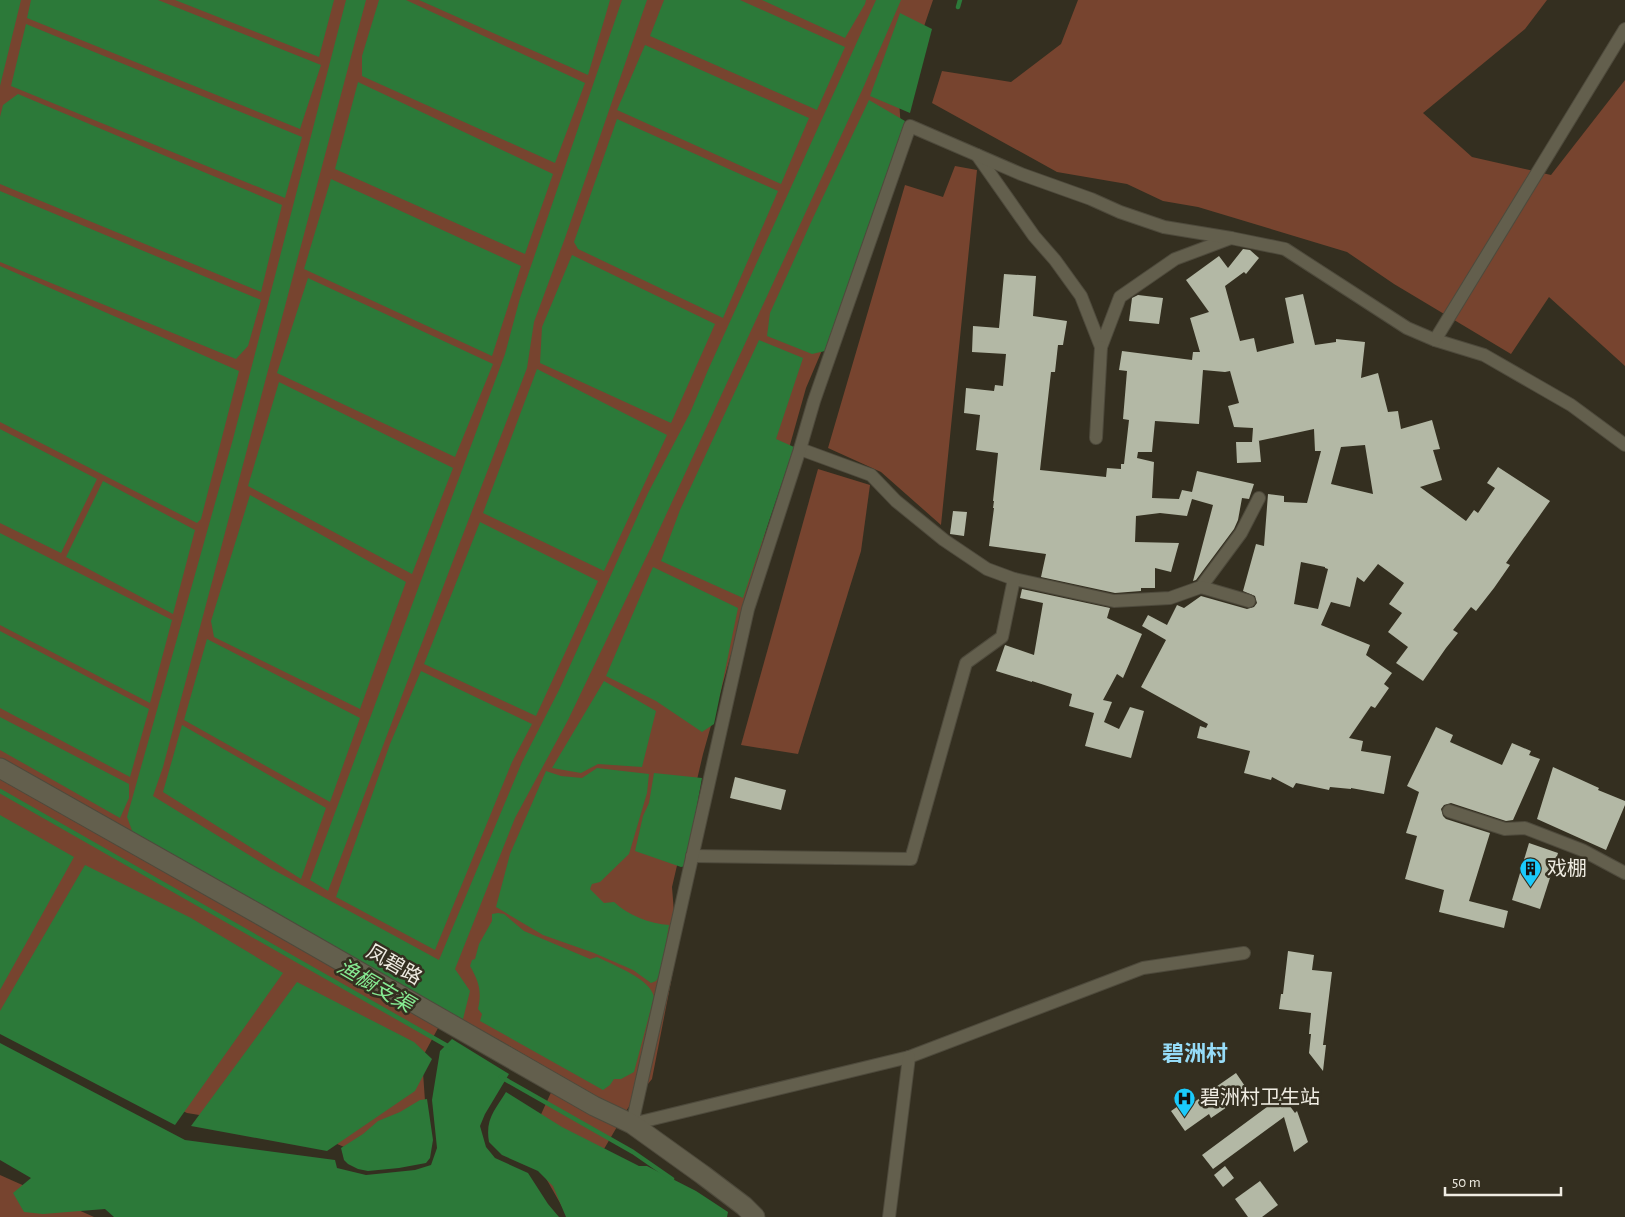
<svg xmlns="http://www.w3.org/2000/svg" width="1625" height="1217" font-family="'Alegreya Sans','Noto Sans SC',sans-serif">
<rect width="100%" height="100%" fill="#342f20"/>
<g fill="#77442f">
<path d="M 0,0 L 933,0 L 899,100 L 903,159 L 806,388 L 703,754 L 672,887 L 677,951 L 652,1079 L 628,1108 L 604,1149 L 568,1217 L 527,1145 L 559,1075 L 499,1040 L 445,1015 L 422,1058 L 428,1144 L 375,1160 L 311,1133 L 187,1113 L 0,1022 Z"/>
<path d="M 1078,0 L 1547,0 L 1525,29 L 1423,113 L 1472,157 L 1551,175 L 1625,80 L 1625,366 L 1549,297 L 1511,354 L 1394,284 L 1347,252 L 1198,207 L 1163,201 L 1127,184 L 1057,172 L 932,103 L 942,71 L 1011,82 L 1061,44 Z"/>
<path d="M 955,166 L 977,170 L 941,525 L 881,472 L 828,448 L 905,185 L 943,197 Z"/>
<path d="M 818,469 L 870,485 L 861,551 L 798,754 L 741,745 Z"/>
<path d="M 0,1175 L 94,1217 L 0,1217 Z"/>
</g>
<g fill="#2c7939">
<path d="M 0,0 L 21,0 L 0,86 Z"/>
<path d="M 31,0 L 158,0 L 321,65 L 300,129 L 27,18 Z"/>
<path d="M 175,0 L 334,0 L 319,57 Z"/>
<path d="M 346,0 L 366,0 L 163,767 L 153,796 L 272,869 L 439,960 L 522,762 L 559,690 L 648,493 L 690,413 L 708,370 L 876,0 L 901,0 L 864,86 L 653,543 L 568,720 L 515,818 L 455,969 L 470,991 L 462,1023 L 133,833 L 127,817 L 233,439 Z"/>
<path d="M 379,0 L 406,0 L 585,83 L 555,163 L 362,76 L 362,56 Z"/>
<path d="M 419,0 L 610,0 L 588,75 Z"/>
<path d="M 622,0 L 647,0 L 565,238 L 534,322 L 527,368 L 462,537 L 328,891 L 310,880 L 505,354 L 520,298 Z"/>
<path d="M 664,0 L 740,0 L 845,47 L 817,110 L 650,36 Z"/>
<path d="M 762,0 L 866,0 L 865,4 L 845,38 Z"/>
<path d="M 900,13 L 932,29 L 910,113 L 870,96 Z"/>
<path d="M 26,24 L 302,137 L 285,198 L 11,86 Z"/>
<path d="M 645,45 L 809,118 L 781,184 L 617,110 Z"/>
<path d="M 358,82 L 553,174 L 525,254 L 335,169 Z"/>
<path d="M 18,94 L 282,205 L 261,292 L 0,184 L 0,117 L 3,105 Z"/>
<path d="M 869,100 L 905,121 L 825,351 L 812,354 L 767,336 L 770,313 L 812,220 Z"/>
<path d="M 617,119 L 778,191 L 723,318 L 578,249 L 574,242 Z"/>
<path d="M 331,179 L 521,266 L 492,356 L 304,269 Z"/>
<path d="M 0,191 L 261,300 L 248,346 L 236,359 L 0,262 Z"/>
<path d="M 572,255 L 715,324 L 671,423 L 540,363 L 542,327 Z"/>
<path d="M 0,266 L 239,371 L 201,519 L 197,523 L 0,422 Z"/>
<path d="M 308,278 L 493,364 L 455,457 L 277,373 Z"/>
<path d="M 759,340 L 803,358 L 776,439 L 794,447 L 743,598 L 661,561 L 680,510 Z"/>
<path d="M 537,369 L 667,435 L 604,571 L 483,513 Z"/>
<path d="M 279,382 L 453,468 L 412,574 L 248,486 Z"/>
<path d="M 0,429 L 97,479 L 61,553 L 0,523 Z"/>
<path d="M 103,481 L 195,530 L 173,614 L 66,557 Z"/>
<path d="M 250,495 L 406,582 L 360,709 L 214,637 L 211,621 Z"/>
<path d="M 480,522 L 598,581 L 536,716 L 424,664 Z"/>
<path d="M 0,533 L 172,620 L 150,703 L 0,625 Z"/>
<path d="M 653,567 L 738,608 L 714,724 L 702,732 L 656,701 L 606,676 Z"/>
<path d="M 0,631 L 149,709 L 130,777 L 0,708 Z"/>
<path d="M 207,639 L 360,718 L 330,802 L 184,720 Z"/>
<path d="M 421,671 L 532,724 L 512,762 L 435,950 L 336,897 L 390,744 Z"/>
<path d="M 604,681 L 656,711 L 642,767 L 598,764 L 581,773 L 552,768 Z"/>
<path d="M 0,717 L 129,784 L 129,798 L 120,818 L 0,750 Z"/>
<path d="M 182,725 L 326,808 L 301,879 L 163,792 Z"/>
<path d="M 597,768 L 649,774 L 647,793 L 629,854 L 600,882 L 592,884 L 590,889 L 604,903 L 614,902 C 628,915 650,924 669,925 L 661,973 L 656,981 L 651,983 L 633,970 L 594,953 L 543,935 L 496,907 L 510,854 L 546,771 L 561,776 L 582,778 Z"/>
<path d="M 654,773 L 702,778 L 686,866 L 681,867 L 635,851 L 643,816 L 649,803 Z"/>
<path d="M 0,815 L 74,857 L 0,990 Z"/>
<path d="M 85,865 L 191,918 L 283,973 L 175,1125 L 0,1034 L 0,1011 Z"/>
<path d="M 498,913 L 504,914 L 524,931 L 590,959 L 597,957 C 613,965 651,979 654,997 L 634,1072 L 621,1079 L 614,1079 L 610,1085 L 603,1090 L 480,1021 L 482,1014 L 478,1009 C 482,991 479,982 470,966 L 472,960 L 475,959 L 479,944 L 492,921 L 492,914 Z"/>
<path d="M 297,982 L 414,1042 L 432,1059 L 415,1091 L 327,1151 L 191,1126 Z"/>
<path d="M 452,1039 L 509,1074 L 485,1114 L 480,1126 L 486,1147 L 495,1158 L 528,1173 L 548,1204 L 559,1217 L 114,1217 L 105,1209 L 43,1214 L 24,1212 L 13,1193 L 31,1178 L 0,1160 L 0,1043 L 185,1140 L 335,1160 L 337,1168 L 366,1175 L 376,1174 L 415,1170 L 431,1165 L 437,1148 L 432,1100 L 440,1051 Z"/>
<path d="M 506,1092 L 562,1127 L 639,1166 L 647,1166 L 696,1191 L 728,1212 L 727,1217 L 566,1217 L 553,1186 L 538,1171 L 502,1155 L 489,1142 C 485,1119 495,1110 506,1092 Z"/>
<path d="M 427,1099 L 433,1140 L 430,1158 L 426,1163 L 399,1168 L 368,1171 L 358,1169 L 348,1164 L 344,1160 L 341,1148 L 363,1134 L 378,1121 L 400,1112 L 420,1100 Z"/>
</g>
<g fill="none" stroke-linecap="round" stroke-linejoin="round">
<g stroke="#2c7939" stroke-width="4.5">
<path d="M 958,7 L 960,0"/>
<path d="M 0,791 L 451,1048"/>
<path d="M 501,1077 L 633,1152 L 672,1179"/>
</g>
</g>
<g fill="#b3b8a5" fill-rule="evenodd">
<path d="M 1243,249 L 1250,250 L 1259,258 L 1246,274 L 1244,272 L 1225,286 L 1240,341 L 1254,338 L 1257,352 L 1294,343 L 1285,298 L 1303,294 L 1315,345 L 1336,342 L 1336,339 L 1365,342 L 1361,378 L 1378,373 L 1388,412 L 1398,411 L 1401,429 L 1432,420 L 1440,449 L 1433,450 L 1442,480 L 1420,487 L 1466,521 L 1474,510 L 1478,513 L 1495,488 L 1487,483 L 1498,467 L 1550,501 L 1506,563 L 1510,565 L 1494,588 L 1476,611 L 1471,607 L 1453,630 L 1458,633 L 1446,648 L 1423,681 L 1396,663 L 1408,647 L 1388,632 L 1402,613 L 1389,604 L 1404,583 L 1378,564 L 1364,582 L 1357,577 L 1350,607 L 1331,602 L 1321,625 L 1370,645 L 1366,655 L 1392,673 L 1384,684 L 1389,688 L 1375,708 L 1371,706 L 1349,738 L 1363,741 L 1361,751 L 1391,756 L 1384,794 L 1351,788 L 1351,789 L 1330,787 L 1329,790 L 1296,783 L 1293,788 L 1272,777 L 1271,780 L 1244,773 L 1250,751 L 1197,738 L 1200,726 L 1206,728 L 1208,724 L 1141,687 L 1166,640 L 1142,626 L 1148,615 L 1167,625 L 1177,605 L 1184,608 L 1201,596 L 1247,609 L 1254,607 L 1257,603 L 1255,596 L 1243,591 L 1256,544 L 1264,546 L 1268,494 L 1284,496 L 1284,502 L 1307,503 L 1321,451 L 1315,451 L 1314,429 L 1258,441 L 1259,441 L 1261,462 L 1237,463 L 1236,442 L 1252,442 L 1253,428 L 1234,427 L 1228,406 L 1239,403 L 1230,371 L 1225,372 L 1203,370 L 1199,424 L 1155,421 L 1152,452 L 1138,452 L 1137,458 L 1154,462 L 1152,498 L 1179,499 L 1182,490 L 1192,492 L 1197,471 L 1254,484 L 1249,499 L 1242,498 L 1238,520 L 1234,529 L 1196,580 L 1193,581 L 1213,505 L 1192,499 L 1187,516 L 1160,513 L 1136,516 L 1135,542 L 1179,543 L 1171,572 L 1155,568 L 1155,588 L 1141,588 L 1141,591 L 1115,593 L 1041,577 L 1046,554 L 989,546 L 994,508 L 993,508 L 994,501 L 993,501 L 998,453 L 976,450 L 980,415 L 964,413 L 966,388 L 994,391 L 995,385 L 1003,386 L 1006,354 L 972,352 L 973,326 L 999,328 L 1004,274 L 1036,276 L 1033,316 L 1067,321 L 1063,345 L 1058,345 L 1055,372 L 1051,372 L 1040,470 L 1106,477 L 1107,468 L 1121,469 L 1121,464 L 1124,464 L 1129,420 L 1123,419 L 1127,371 L 1119,370 L 1122,351 L 1192,360 L 1193,352 L 1200,352 L 1190,318 L 1209,312 L 1186,280 L 1219,256 L 1228,268 ZM 1365,445 L 1373,494 L 1331,484 L 1341,447 ZM 1301,562 L 1325,567 L 1325,568 L 1328,569 L 1318,609 L 1294,604 Z"/>
<path d="M 1138,295 L 1163,298 L 1159,324 L 1129,321 L 1132,298 Z"/>
<path d="M 953,511 L 967,512 L 964,536 L 950,534 Z"/>
<path d="M 1022,589 L 1110,608 L 1107,618 L 1142,634 L 1123,678 L 1117,674 L 1103,700 L 1112,702 L 1104,722 L 1119,729 L 1130,707 L 1144,711 L 1131,758 L 1085,746 L 1094,713 L 1069,706 L 1072,694 L 1032,681 L 1032,682 L 996,671 L 1005,645 L 1034,655 L 1043,603 L 1020,598 Z"/>
<path d="M 1436,727 L 1453,735 L 1450,742 L 1502,765 L 1512,743 L 1531,751 L 1529,755 L 1540,759 L 1513,820 L 1506,821 L 1451,803 L 1444,805 L 1441,809 L 1443,816 L 1446,819 L 1490,833 L 1469,901 L 1508,911 L 1504,928 L 1439,912 L 1444,890 L 1405,879 L 1417,836 L 1406,833 L 1419,792 L 1407,786 Z"/>
<path d="M 1553,767 L 1599,788 L 1598,790 L 1625,801 L 1625,805 L 1606,850 L 1537,819 Z"/>
<path d="M 735,777 L 786,790 L 781,810 L 730,798 Z"/>
<path d="M 1529,843 L 1558,853 L 1540,909 L 1512,900 Z"/>
<path d="M 1288,951 L 1314,955 L 1312,970 L 1332,972 L 1323,1045 L 1326,1045 L 1323,1071 L 1309,1053 L 1311,1034 L 1309,1034 L 1311,1013 L 1279,1009 L 1281,994 L 1283,994 Z"/>
<path d="M 1236,1073 L 1249,1092 L 1211,1118 L 1209,1114 L 1185,1131 L 1171,1111 L 1184,1102 L 1187,1107 Z"/>
<path d="M 1278,1090 L 1295,1113 L 1297,1111 L 1308,1142 L 1294,1152 L 1284,1117 L 1213,1169 L 1202,1155 L 1279,1098 L 1276,1091 Z"/>
<path d="M 1225,1166 L 1234,1178 L 1223,1187 L 1214,1175 Z"/>
<path d="M 1260,1181 L 1278,1205 L 1262,1217 L 1248,1217 L 1235,1199 Z"/>
</g>
<g fill="none" stroke-linecap="round" stroke-linejoin="round">
<defs>
<g id="minor">
<path d="M 977,155 L 1034,236 L 1055,260 L 1081,296 L 1101,347 L 1120,297 L 1175,259 L 1231,238"/>
<path d="M 1435,340 L 1484,355 L 1571,405 L 1625,445"/>
<path d="M 1096,438 L 1101,347"/>
<path d="M 1014,579 L 1114,601 L 1170,598 L 1201,587 L 1241,533 L 1259,498"/>
<path d="M 1201,587 L 1249,601"/>
<path d="M 1449,811 L 1505,829 L 1525,828 L 1582,850 L 1625,873"/>
<path d="M 692,856 L 911,859 L 966,663 L 1002,637 L 1014,579 L 987,569 L 944,540 L 896,501 L 871,475 L 800,449"/>
<path d="M 1244,953 L 1143,968 L 909,1057 L 632,1124 L 748,609 L 800,449 L 814,401 L 910,126 L 1021,174 L 1091,199 L 1120,212 L 1164,227 L 1231,238 L 1285,249 L 1407,328 L 1435,340 L 1625,29"/>
<path d="M 889,1217 L 909,1057"/>
</g>
<path id="secondary" d="M 0,768 L 262,916 L 594,1106 L 632,1124 L 703,1175 L 744,1206 L 755,1217"/>
</defs>
<use href="#minor" stroke="#4e4a3c" stroke-width="14"/>
<use href="#secondary" stroke="#4e4a3c" stroke-width="21"/>
<use href="#minor" stroke="#635f4d" stroke-width="12"/>
<use href="#secondary" stroke="#635f4d" stroke-width="19"/>
</g>
<defs>
<symbol id="building-pin" viewBox="-11 -11 22 30"><path d="M0 17L-7.5 6A9.5 9.5 0 1 1 7.5 6Z" fill="#1acafc" stroke="#342f20"/><path d="M-4-6H4V6H1V3H-1V6H-4ZM-2.5-4.3h1.7v1.8h-1.7ZM.8-4.3h1.7v1.8H.8ZM-2.5-1h1.7V.8h-1.7ZM.8-1h1.7V.8H.8Z" fill="#111"/></symbol>
<symbol id="hospital-pin" viewBox="-11 -11 22 30"><path d="M0 17L-7.5 6A9.5 9.5 0 1 1 7.5 6Z" fill="#1acafc" stroke="#342f20"/><path d="M-5-5h3v3.5h4V-5h3V5h-3V1.5h-4V5h-3Z" fill="#111"/></symbol>
</defs>
<g fill-rule="evenodd">
<use href="#building-pin" x="1518" y="856" width="25" height="34"/>
<use href="#hospital-pin" x="1172" y="1086" width="25" height="34"/>
</g>
<g text-anchor="middle" dominant-baseline="central" stroke-width="5" stroke-linejoin="round" paint-order="stroke">
<g font-size="20" fill="#efece2" stroke="#342f20" text-anchor="start">
<text x="1547" y="869">戏棚</text>
<text x="1200" y="1098">碧洲村卫生站</text>
</g>
<g font-size="20" fill="#efece2" stroke="#342f20">
<text transform="translate(394 965) rotate(30)">凤碧路</text>
</g>
<g font-size="21" font-style="italic" fill="#86ea92" stroke="#342f20">
<text transform="translate(375 986) rotate(30)">渔橱支渠</text>
</g>
<g font-size="22" font-weight="bold" fill="#96dcf8" stroke="#342f20">
<text x="1195" y="1054">碧洲村</text>
</g>
</g>
<path d="M1445 1187v8h116v-8" fill="none" stroke="#efece2" stroke-width="2.5"/>
<text x="1452" y="1187" font-size="15" fill="#efece2" stroke="#342f20" stroke-width="4" paint-order="stroke">50 m</text>
</svg>
